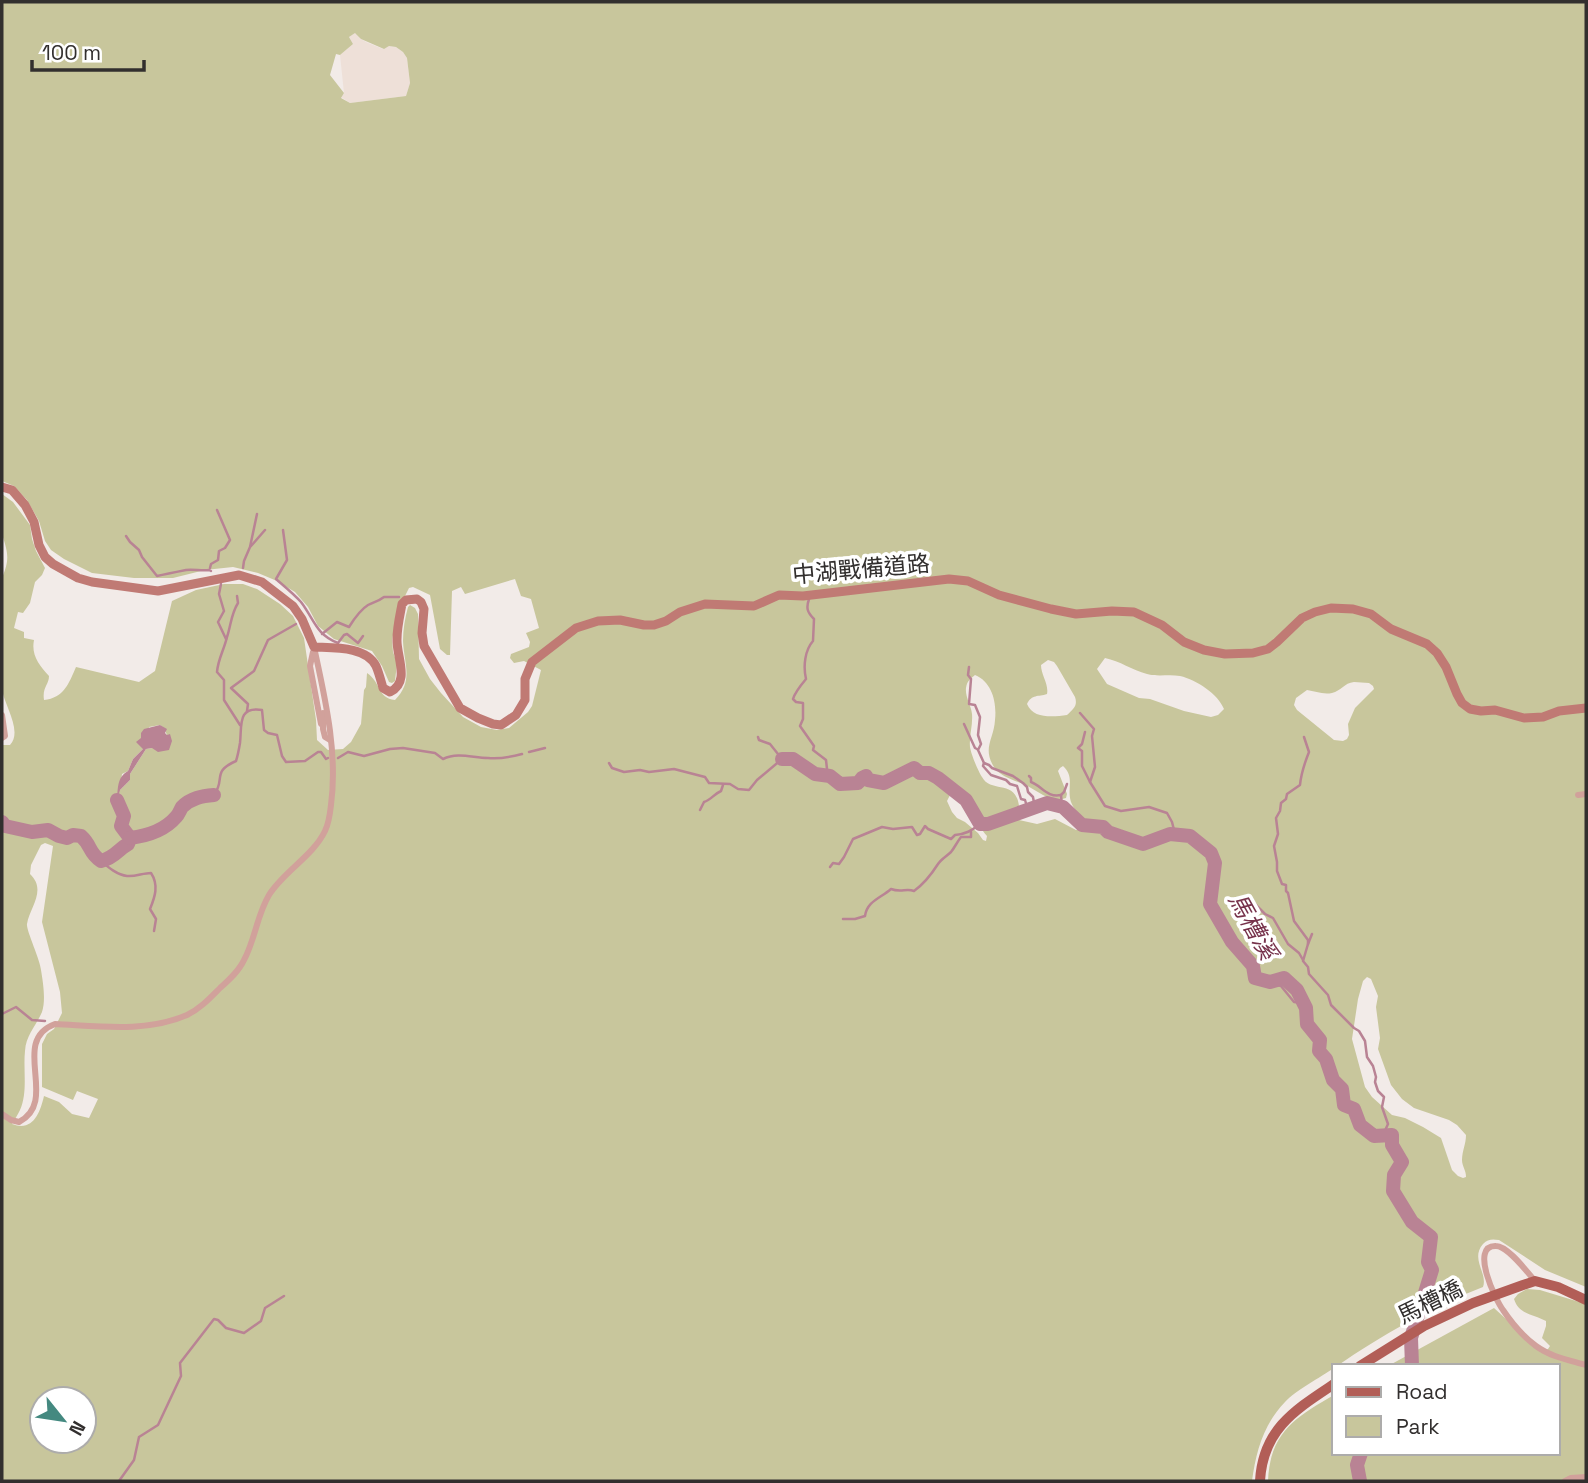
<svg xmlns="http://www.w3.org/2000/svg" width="1588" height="1483" font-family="'Space Grotesk','Noto Sans TC',sans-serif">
<rect width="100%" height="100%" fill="#f2ebe8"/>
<path fill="#eee0d8" d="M 356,32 L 361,39 L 366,42 L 383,49 L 389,46 L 396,47 L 403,52 L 407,58 L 410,83 L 406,96 L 350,103 L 341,97 L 344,93 L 340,55 L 353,44 L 349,37 Z"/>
<g fill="#c8c69c" fill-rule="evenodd">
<path d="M 2,2 L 1586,2 L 1586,1287 L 1545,1270 L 1499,1240 C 1492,1239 1488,1239 1483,1244 C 1470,1259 1488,1273 1483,1287 C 1434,1306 1380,1336 1337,1366 L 1334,1366 L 1334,1368 C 1321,1377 1295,1391 1285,1402 C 1263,1425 1256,1452 1252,1481 L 2,1481 L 2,745 L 10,745 C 23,731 4,705 2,689 L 2,578 C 10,559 8,553 2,534 C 0,523 2,507 2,494 L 13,502 L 30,525 L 32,539 L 36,551 L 45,568 L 42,575 L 35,582 L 30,603 L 23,613 L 18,612 L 14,628 L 24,632 L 24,638 L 34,640 C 31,655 39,665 49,676 C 49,685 42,687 44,700 C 64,698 69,683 76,667 L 139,682 L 155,671 L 172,601 L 196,590 L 224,584 L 243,584 L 257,589 L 280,604 L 293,616 L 304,638 L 316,720 L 317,740 L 328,750 L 343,749 L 351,742 L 361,724 L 364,690 L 366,687 L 367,673 C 381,682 377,698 395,700 C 414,681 404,664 403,641 C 403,629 405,618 408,607 L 410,605 L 415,608 L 418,614 L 419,659 L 430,679 L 441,693 L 463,717 L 481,727 L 497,730 L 509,728 L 528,712 L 532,706 L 541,670 L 524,661 L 514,663 L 510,658 L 511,654 L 529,647 L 530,642 L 526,633 L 539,628 L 531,599 L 521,596 L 515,579 L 465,594 L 461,587 L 452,591 L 450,655 L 447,655 L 440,649 L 430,595 L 413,587 L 409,588 L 398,610 L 392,640 L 393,652 L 397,663 L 395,681 L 392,683 L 389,682 L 382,666 L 372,651 L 334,639 L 318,626 L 308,607 L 295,592 L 277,581 L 258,573 L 233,567 L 205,570 L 173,578 L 134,578 L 92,573 L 64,559 L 51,550 L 45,541 L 39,521 L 27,500 L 14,486 L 2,481 ZM 355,33 L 361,39 L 384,49 L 389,46 L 396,47 L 403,52 L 407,58 L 410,83 L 406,96 L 350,103 L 341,98 L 344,93 L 330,75 L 336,54 L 340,55 L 353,44 L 349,37 ZM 1105,658 C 1120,661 1132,670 1147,674 C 1158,677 1169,674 1180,676 C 1197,680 1218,694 1224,709 L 1218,715 L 1211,717 L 1184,711 L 1150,699 L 1139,698 L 1107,684 L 1097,669 ZM 1048,660 L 1054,662 L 1057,666 L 1075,697 C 1078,706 1073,709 1067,715 C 1053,717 1033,719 1027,704 C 1032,694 1038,697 1047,694 C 1049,684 1041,675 1041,665 ZM 975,675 C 992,682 997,702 995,720 C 994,739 982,748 994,767 C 1002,779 1020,781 1031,788 C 1039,793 1047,797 1055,801 L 1066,798 L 1067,794 L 1058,771 L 1060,768 L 1063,766 C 1074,776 1068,786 1070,798 C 1071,807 1080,815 1086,822 L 1085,829 L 1076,830 L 1055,819 L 1037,824 L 1019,820 C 1023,774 992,796 982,777 C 978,771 971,754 970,747 C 969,736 973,725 972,714 C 971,705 965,697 966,688 C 967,681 970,679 975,675 ZM 1354,682 L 1369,683 L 1373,686 L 1374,689 L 1355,708 L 1348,724 L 1349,735 L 1347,739 L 1343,741 L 1334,740 L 1297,710 L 1294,705 L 1296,698 L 1307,690 C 1315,691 1323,695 1332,693 C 1341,691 1344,683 1354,682 ZM 160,725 L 164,728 L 167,735 L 152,748 L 146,749 L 130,774 L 130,780 L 120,790 L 122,774 L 128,771 L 133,759 L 144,748 L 149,727 ZM 952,794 C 965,801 976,823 987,836 L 986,841 L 983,840 L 978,833 L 965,822 L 957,818 L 952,812 L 947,801 L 950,795 ZM 45,843 L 53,846 L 42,922 L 60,992 L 62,1013 L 54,1029 L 47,1034 L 42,1044 L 42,1087 L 73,1100 L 77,1091 L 98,1099 L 89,1118 L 72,1114 L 59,1102 L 44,1096 C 40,1113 33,1132 12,1124 C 15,1119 18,1114 20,1110 C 28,1092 23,1070 25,1051 C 26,1035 36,1026 42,1012 C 46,1000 43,982 41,970 C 40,959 26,930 27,924 C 30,907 47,890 30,874 L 31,865 L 41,845 ZM 1367,977 L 1371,979 L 1378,996 L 1376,1007 L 1380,1038 L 1378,1049 L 1391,1085 L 1402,1099 L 1414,1108 L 1449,1120 L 1457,1125 L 1466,1135 C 1466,1144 1462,1151 1462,1160 C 1462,1166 1466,1170 1466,1177 L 1463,1178 L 1458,1176 L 1452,1170 L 1441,1138 L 1423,1127 L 1405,1118 L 1392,1115 L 1372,1097 L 1365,1087 L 1352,1039 L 1358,999 L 1363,981 ZM 42,1399 L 84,1399 L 84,1441 L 42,1441 Z"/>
<path d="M 1527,1289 L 1540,1290 L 1586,1304 L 1586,1481 L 1268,1481 C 1270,1432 1296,1417 1334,1395 L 1334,1453 L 1558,1453 L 1558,1366 L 1388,1366 L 1494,1308 L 1542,1352 L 1548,1349 L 1550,1346 L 1542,1338 L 1546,1326 L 1546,1321 C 1534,1314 1519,1315 1514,1299 L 1518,1294 Z"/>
</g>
<path fill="#b98394" d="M 160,725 L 167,729 L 165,733 L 167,735 L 170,734 L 172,741 L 169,750 L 158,752 L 152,748 L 146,749 L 130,774 L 130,780 L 120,790 L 117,800 C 118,788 117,777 128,771 L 133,759 L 143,749 L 136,742 L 141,738 L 141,733 L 144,729 Z"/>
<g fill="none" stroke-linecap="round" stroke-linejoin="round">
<g stroke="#b98394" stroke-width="2.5">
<path d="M 283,530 L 287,560 L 276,579 C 284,586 294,594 301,602 C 314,619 316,635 338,643 L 344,635 L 347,634 L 358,643 L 363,636"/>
<path d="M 126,536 L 130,542 L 139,550 L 142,557 L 157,576 C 166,574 176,572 186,570 C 193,569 202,571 209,570 L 211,571"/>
<path d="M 251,546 L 265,530"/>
<path d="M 210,568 L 211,564 L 218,560 L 219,551 L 225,548 L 230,540 L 217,510"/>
<path d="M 243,568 L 244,561 L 250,547 L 257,514"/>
<path d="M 221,584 L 219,594 L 224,611 L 218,622 L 226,639"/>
<path d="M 237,596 L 238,603 C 231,614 231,625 227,637 C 224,650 218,659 217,672 L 224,680 L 224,700 L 240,725"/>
<path d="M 809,599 C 806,608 807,612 814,619 L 813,641 C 805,650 803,666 806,679 C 801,685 795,692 793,699 L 796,702 L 803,703 L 803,719 L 800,726 L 814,746 L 813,750 L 826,760 L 827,769 L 826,776"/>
<path d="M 322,634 L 337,622 L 349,627 C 354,619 360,610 368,605 C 374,602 379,601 384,597 L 399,597"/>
<path d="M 969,667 L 968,675 L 971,679 L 969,704 L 975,705 L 980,717 L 978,735 L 981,744 L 978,750 L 984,763 L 989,765 L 992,768 L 1013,776 L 1023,783 L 1027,787 L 1028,792 L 1033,797 L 1035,808"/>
<path d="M 247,711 L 248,704 L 231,688 L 254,671 L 268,640 L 296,624"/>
<path d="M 1080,713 L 1094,729 L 1092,736 L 1095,767 L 1090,782 L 1105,806 L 1121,811 L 1149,807 L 1167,813 L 1172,822 L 1175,834"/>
<path d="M 964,724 L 975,748 L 977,749"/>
<path d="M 1085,732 L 1082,744 L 1078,748 L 1082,751 L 1082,766 L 1090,782"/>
<path d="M 1304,737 L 1309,752 C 1305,762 1301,774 1300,785 L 1287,794 L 1286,799 L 1281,803 L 1280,811 L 1276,818 L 1278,834 L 1274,846 L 1277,862 L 1277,871 L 1282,884 L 1286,885 L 1286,891 L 1288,893 L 1294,921 L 1308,940 L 1308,944 L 1303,961 L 1308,967 L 1309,974 L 1328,995 L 1331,1005 L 1354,1028 L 1359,1031 L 1365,1041 L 1367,1057 L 1373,1066 L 1376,1077 L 1375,1082 L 1378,1091 L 1384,1097 L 1382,1107 L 1388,1124 L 1383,1135"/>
<path d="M 529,752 L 545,748"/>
<path d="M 338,758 L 348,752 L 364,756 L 390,749 L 403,748 L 435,753 L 443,759 C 458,752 473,758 488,758 C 499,759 511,757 522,754"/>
<path d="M 609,763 L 612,768 L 624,772 L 640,770 L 649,772 L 674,769 L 705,777 L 709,783 L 730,784 L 738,789 L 749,790 L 757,780 L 782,759 L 770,744 L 759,740 L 758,737"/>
<path d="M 984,763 L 983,766 L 991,775 L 1006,780 L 1010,784 L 1017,786 L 1021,799 L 1025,800 L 1028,810"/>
<path d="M 1029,776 L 1031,778 L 1031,782 C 1042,786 1047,798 1061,795 L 1062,807"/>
<path d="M 214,795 C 226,779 211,772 236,761 C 238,755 239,749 240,743 C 242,726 237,706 262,710 L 264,730 L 268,733 L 277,735 L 282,756 L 286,762 L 305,761 L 318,752 L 321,752 L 326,759 L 328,758"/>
<path d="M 1061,795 L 1064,792 L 1067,784"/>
<path d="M 700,810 L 704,802 C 711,800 714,794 721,791 L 723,785"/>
<path d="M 101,861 C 108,867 117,875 127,876 C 135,877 143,873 151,873 C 159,885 155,897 150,909 L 156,919 L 154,931"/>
<path d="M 830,867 L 833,863 L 839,864 L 844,857 L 853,839 L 882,827 L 893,829 L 912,827 L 917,835 L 920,834 L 925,826 L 928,829 L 951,839 L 955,835 C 966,834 971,831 980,824"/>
<path d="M 1254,903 L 1265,914 L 1273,918 L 1288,944 L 1299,953 L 1303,960"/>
<path d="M 843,919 L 855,919 L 865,916 C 867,901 881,898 891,889 C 901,893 906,888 914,891 C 925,883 931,875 938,864 C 941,859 947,856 951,852 C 955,847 957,842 961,837 L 971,837 L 971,832"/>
<path d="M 1308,944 L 1312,934"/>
<path d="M 1270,982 L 1281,986 L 1294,1002 L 1303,1003"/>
<path d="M 2,1014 L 16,1007 L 32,1020 L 45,1021"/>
<path d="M 119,1481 L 134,1460 L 139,1437 L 158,1425 L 181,1376 L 180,1363 L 214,1319 L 218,1320 L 226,1328 L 244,1333 L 261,1321 L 265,1308 L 284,1296"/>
</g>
<g stroke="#b98394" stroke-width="14">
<path d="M 782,759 L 793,759 L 815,774 L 830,776 L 840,784 L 858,783 L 862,778 L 866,776 L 868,780 L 884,783 L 914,768 L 920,773 L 929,773 L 938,778 L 966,800 L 980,824 L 988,824 L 1047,803 L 1063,807 L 1082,825 L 1103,827 L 1108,832 L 1143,844 L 1170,834 L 1190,836 L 1211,853 L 1215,863 L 1210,904 L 1232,942 L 1253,966 L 1255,978 L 1270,982 L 1284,978 L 1297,990 L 1306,1008 L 1307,1024 L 1320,1040 L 1319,1051 L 1326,1059 L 1333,1080 L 1342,1089 L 1344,1105 L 1354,1109 L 1360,1125 L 1374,1136 L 1392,1135 L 1392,1145 L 1402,1162 L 1394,1175 L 1393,1191 L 1412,1222 L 1431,1237 L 1428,1262 L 1432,1270 L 1411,1338 L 1412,1366"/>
<path d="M 2,822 L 5,826 L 32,832 L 48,830 L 59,836 L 67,838 L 73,835 L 81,836 C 92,846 88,852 101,861 C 116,857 117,850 128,844 L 130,838 L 121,826 L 124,816 L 117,800"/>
<path d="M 130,838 C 146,836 165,830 176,817 C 179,814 180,810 182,807 C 191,798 202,796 214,795"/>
<path d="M 1360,1481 L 1357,1465 L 1361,1453"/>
</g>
<g stroke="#d1a19b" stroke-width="6">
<path d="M 313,652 L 310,666 L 321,724"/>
<path d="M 323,713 L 323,729 L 325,737 L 330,740"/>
<path d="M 2,715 L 5,736 L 2,738"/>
<path d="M 1578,795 L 1586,794"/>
<path d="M 2,1114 L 11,1120 L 19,1122 C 60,1101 9,1041 55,1024 C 98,1026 146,1033 187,1015 C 200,1009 210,998 220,988 C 229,980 239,971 244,960 C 255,940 257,915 269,895 C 283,872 313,856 325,831 C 329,823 330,814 331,805 C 338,752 325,698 314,647"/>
<path d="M 1535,1281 C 1527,1272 1508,1246 1496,1246 C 1469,1245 1496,1301 1503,1310 C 1511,1322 1524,1337 1536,1346 C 1551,1357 1569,1360 1586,1365"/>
<path d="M 1565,1481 L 1571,1478 L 1586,1477"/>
</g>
<path stroke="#c07a74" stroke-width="9" d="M 2,487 L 12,490 L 25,505 L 34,522 L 39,545 L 45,557 L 53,564 L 78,578 L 92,582 L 158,591 L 239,575 L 262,582 L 293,606 L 302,619 L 314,647 C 333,648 366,646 376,666 C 379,673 381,681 383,688 L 390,692 C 411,682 396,656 397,639 C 397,627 400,615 402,604 L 406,600 L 417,599 L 421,602 L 424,609 L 422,633 L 424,646 L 460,708 L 478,718 L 493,724 L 501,725 L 516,715 L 525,700 L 525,679 L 532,662 L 576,628 L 598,621 L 620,620 L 644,625 L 654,625 L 666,621 L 680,612 L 705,604 L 754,606 L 779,595 L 803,596 L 949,579 L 968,581 L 999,595 L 1051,609 L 1076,614 L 1112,611 L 1134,612 L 1162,625 L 1184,642 L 1204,650 L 1225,654 L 1253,653 L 1268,649 L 1277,642 L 1302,618 L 1315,612 L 1331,608 L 1353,609 L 1371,614 L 1391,629 L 1427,644 L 1437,653 L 1446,667 L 1457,694 L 1462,703 L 1470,709 L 1481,711 L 1495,710 L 1524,718 L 1543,717 L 1559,711 L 1586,708"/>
<g stroke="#b25e57" stroke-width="10">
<path d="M 1360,1366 L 1424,1326 L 1473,1303 L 1523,1285 L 1535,1281 L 1558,1287 L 1586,1300"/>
<path d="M 1260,1481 C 1263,1429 1295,1410 1334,1384"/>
</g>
</g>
<g text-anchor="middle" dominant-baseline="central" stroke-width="7" stroke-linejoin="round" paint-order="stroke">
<g font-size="23" fill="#322f2e" stroke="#fff">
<text transform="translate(861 569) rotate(-5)">中湖戰備道路</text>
<text transform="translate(1430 1302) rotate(-26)">馬槽橋</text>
</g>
<g font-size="24" font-style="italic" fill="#76324b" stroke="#fff">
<text transform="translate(1253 926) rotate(61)">馬槽溪</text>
</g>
</g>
<rect width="1588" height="1483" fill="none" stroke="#322f2e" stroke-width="7"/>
<rect x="1332" y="1364" width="228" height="91" fill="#ffffff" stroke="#adacab" stroke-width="2"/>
<rect x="1346" y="1387" width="35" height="10" fill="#b25e57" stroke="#adacab" stroke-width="2"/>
<text x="1396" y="1399" font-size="21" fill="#322f2e">Road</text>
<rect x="1346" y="1416" width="35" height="21" fill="#c8c69c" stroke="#adacab" stroke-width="2"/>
<text x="1396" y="1434" font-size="21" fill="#322f2e">Park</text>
<g transform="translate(63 1420) rotate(120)"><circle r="33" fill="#ffffff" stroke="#adacab" stroke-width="2"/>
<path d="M0-5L12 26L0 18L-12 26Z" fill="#448980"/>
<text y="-10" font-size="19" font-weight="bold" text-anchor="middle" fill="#322f2e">N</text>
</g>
<path d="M32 60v10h112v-10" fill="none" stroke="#322f2e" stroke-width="3.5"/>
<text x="42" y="60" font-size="21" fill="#322f2e" stroke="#ffffff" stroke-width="5" paint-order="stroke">100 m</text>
</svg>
